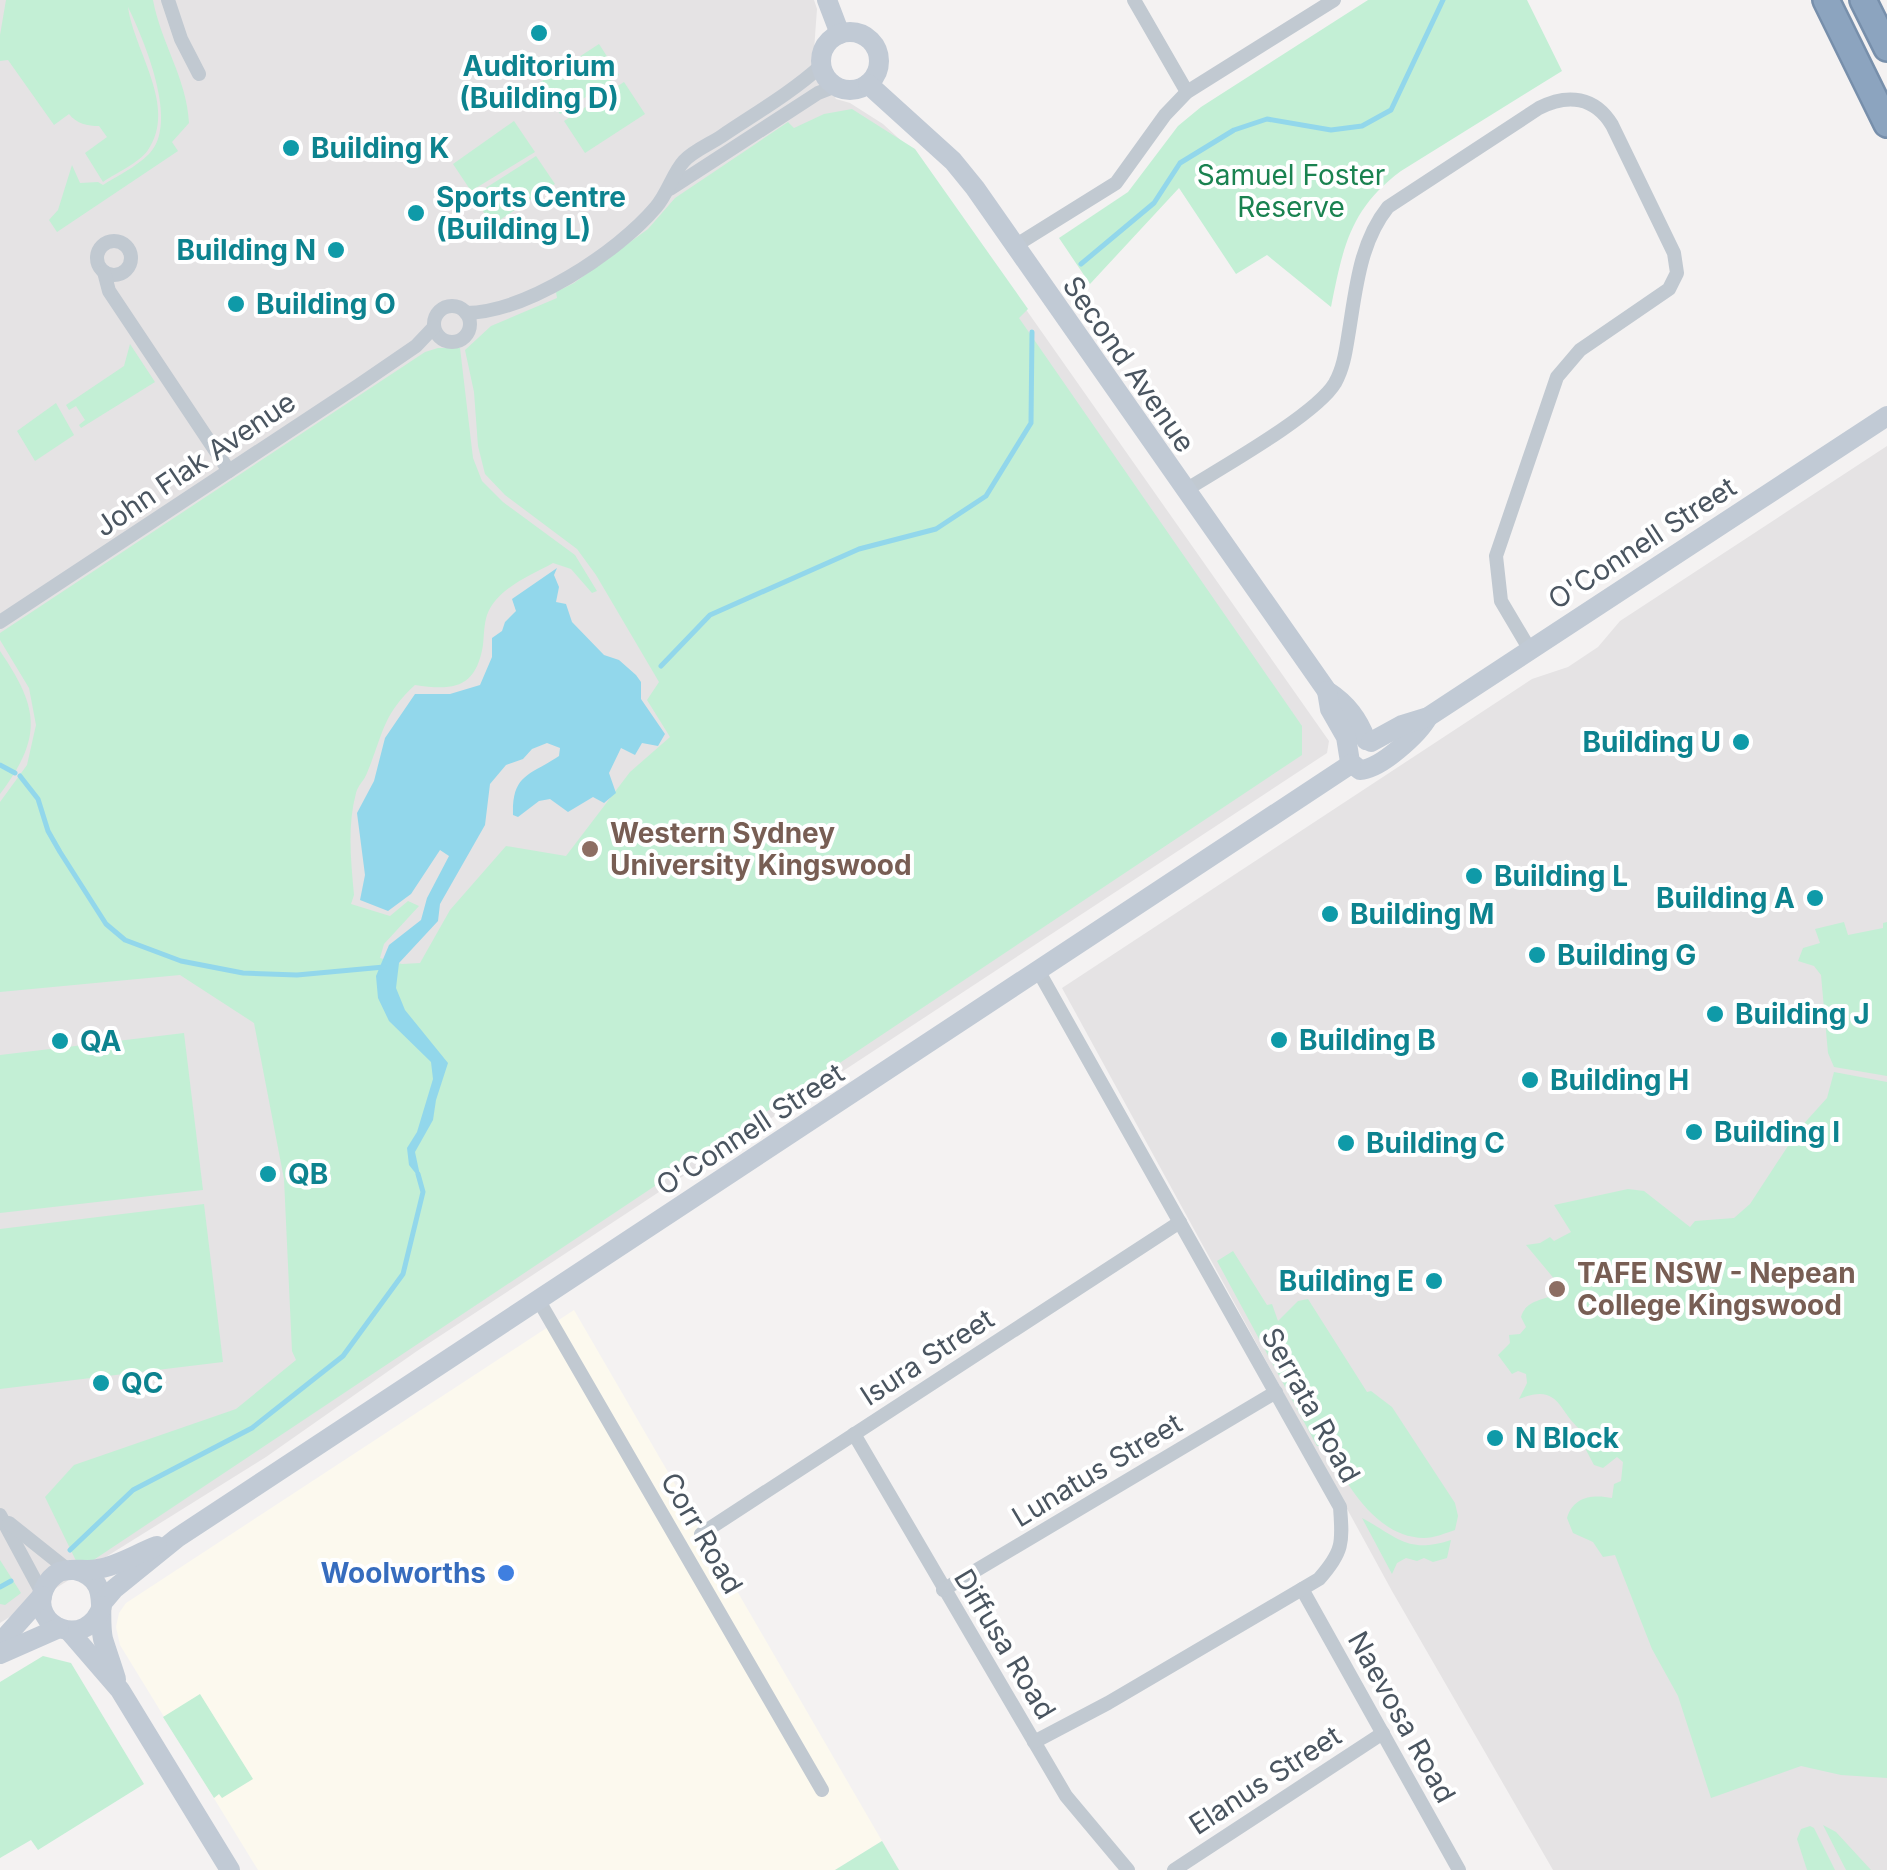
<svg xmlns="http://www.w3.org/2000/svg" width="1887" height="1870" font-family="Inter,sans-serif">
<rect width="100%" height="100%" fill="#f4f2f2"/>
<path fill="#fcf9ee" d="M 574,1310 L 882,1841 L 835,1870 L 258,1870 L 120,1645 L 116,1627 L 119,1613 L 126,1603 Z"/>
<g fill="#e5e3e4">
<path d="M 0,0 L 814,0 L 817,9 L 813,64 L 836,99 L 850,103 L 883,124 L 919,157 L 1329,741 L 1327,753 L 417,1351 L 266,1457 L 0,1623 Z"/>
<path d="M 1887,446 L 1887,1870 L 1553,1870 L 1392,1591 L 1062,988 L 1532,679 L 1568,667 L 1598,647 L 1620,621 Z"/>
</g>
<g fill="#c3efd5">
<path d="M 6,0 L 153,0 C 161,43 187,79 189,123 L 172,142 L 178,151 L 57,232 L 49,220 L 58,210 L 72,165 L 80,183 L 98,182 L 103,185 C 117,176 136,167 149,154 C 180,124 144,40 128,7 C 134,51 178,107 148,150 C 139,163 116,173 103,182 L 85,153 L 107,137 L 99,126 C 87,126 77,124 69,114 L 54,125 L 8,60 L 0,61 L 0,35 Z"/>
<path d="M 1368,0 L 1527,0 L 1562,71 L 1401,171 C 1350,209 1343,247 1331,307 L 1267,255 L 1236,274 L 1179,188 L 1090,284 L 1059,238 L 1128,192 L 1178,126 L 1201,107 Z"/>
<path d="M 599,44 L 619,75 L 560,114 L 539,83 Z"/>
<path d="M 624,82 L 645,114 L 585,153 L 564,121 Z"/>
<path d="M 852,109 L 915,149 L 1028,309 L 1019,318 L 1302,726 L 1302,755 L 80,1569 L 45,1497 L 74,1465 L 236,1409 L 296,1360 L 292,1351 L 284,1179 L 254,1023 L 180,975 L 0,992 L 0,802 L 27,765 L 36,725 L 29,688 L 0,640 L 0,633 L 425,352 L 438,348 L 460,348 L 473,458 L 482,481 L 503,502 L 575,555 L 597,591 L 592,593 L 571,569 L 553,563 C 530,576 497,588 487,615 C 484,624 484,636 483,645 C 476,688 454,691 415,685 C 382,715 383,735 367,773 C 364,781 358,785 356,793 C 347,827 351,861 354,895 L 351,904 L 390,916 L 408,901 L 419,906 L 384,944 L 380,958 L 402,964 L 420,963 L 450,910 L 506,846 L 566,856 L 630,772 L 670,737 L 647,700 L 659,682 L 596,575 L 577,549 L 505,495 L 485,474 L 478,446 L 474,392 L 465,350 L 491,326 L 557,298 L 556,292 L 574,283 L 648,229 L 675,198 L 788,122 L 794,128 L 824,114 Z"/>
<path d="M 514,121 L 535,152 L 471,191 L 453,164 Z"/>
<path d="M 536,156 L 555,184 L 492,225 L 473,196 Z"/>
<path d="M 130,344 L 155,382 L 81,428 L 79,425 L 85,420 L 76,406 L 69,410 L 66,405 L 124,366 Z"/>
<path d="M 56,403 L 74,435 L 35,461 L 17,431 Z"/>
<path d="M 0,651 C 39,708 43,737 0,794 Z"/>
<path d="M 1844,922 L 1848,935 L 1883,928 L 1883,923 L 1887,922 L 1887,1076 L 1834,1067 L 1828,1053 L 1821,975 L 1814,966 L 1798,961 L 1803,948 L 1820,943 L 1815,929 Z"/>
<path d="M 184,1033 L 203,1190 L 0,1213 L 0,1055 Z"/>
<path d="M 1834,1072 L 1887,1082 L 1887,1778 L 1841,1775 L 1801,1766 L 1711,1798 L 1678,1696 L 1652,1649 L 1615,1555 L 1603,1557 L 1593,1542 L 1573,1533 L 1567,1518 C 1573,1497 1592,1494 1612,1498 L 1614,1484 L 1621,1481 L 1623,1462 L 1617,1457 L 1603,1468 L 1594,1465 L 1586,1450 L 1583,1432 C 1557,1412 1561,1382 1519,1399 L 1527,1383 L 1526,1374 L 1518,1371 L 1512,1374 L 1498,1355 L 1510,1343 L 1509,1335 L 1520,1334 L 1526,1327 L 1521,1317 C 1526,1299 1544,1301 1558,1293 L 1556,1281 L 1526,1245 L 1540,1243 L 1550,1237 L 1554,1241 L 1571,1232 L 1554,1205 L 1628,1189 L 1644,1191 L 1690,1227 L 1695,1221 L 1734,1218 L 1750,1204 L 1799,1129 L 1827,1098 Z"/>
<path d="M 204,1204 L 223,1362 L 0,1389 L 0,1229 Z"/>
<path d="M 1233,1251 L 1267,1305 L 1272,1304 L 1278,1321 L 1298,1301 L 1308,1299 L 1367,1392 L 1371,1391 L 1392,1407 L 1455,1503 L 1458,1516 L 1455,1530 C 1446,1533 1434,1538 1424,1538 C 1374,1537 1347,1482 1324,1446 L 1317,1446 L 1217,1261 Z"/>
<path d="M 1362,1518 C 1399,1538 1408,1554 1451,1540 L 1447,1558 L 1433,1562 L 1424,1558 L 1417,1561 L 1406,1558 L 1397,1563 L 1392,1574 Z"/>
<path d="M 0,1560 L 21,1593 L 5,1605 L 0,1604 Z"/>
<path d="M 43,1656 L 71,1663 L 144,1784 L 38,1850 L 31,1840 L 0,1858 L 0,1682 Z"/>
<path d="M 200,1694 L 253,1779 L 222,1798 L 219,1794 L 214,1798 L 163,1717 Z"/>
<path d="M 1823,1825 L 1836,1832 L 1871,1870 L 1846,1870 Z"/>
<path d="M 1810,1826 L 1814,1828 L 1835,1870 L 1807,1870 L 1797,1839 L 1801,1829 Z"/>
<path d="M 882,1841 L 899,1870 L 835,1870 Z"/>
</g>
<path fill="#92d7eb" d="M 557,568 L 554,575 L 559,587 L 556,602 L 566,604 L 572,622 L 604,655 L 619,660 L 636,675 L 641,682 L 641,699 L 665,734 L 658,746 L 642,743 L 635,755 L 621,748 L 609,773 L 616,793 L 604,803 L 593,797 L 568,812 L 550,799 L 539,801 L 518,817 L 513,815 C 512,774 529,776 559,756 L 560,748 L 547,743 L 532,749 L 523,759 L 506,765 L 490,784 L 485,825 L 440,904 L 438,921 L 399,963 L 396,988 L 405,1010 L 448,1063 L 436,1100 L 433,1120 L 415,1152 L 421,1180 L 409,1165 L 407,1148 L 417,1132 L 433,1079 L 431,1062 L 389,1021 L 378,998 L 376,976 L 389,945 L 421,920 L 427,898 L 449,856 L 440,850 L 411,894 L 388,911 L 360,900 L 365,875 L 357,813 L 374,781 L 385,738 L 415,694 L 450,694 L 480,685 L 492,657 L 492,638 L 502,631 L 505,622 L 516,611 L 512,599 Z"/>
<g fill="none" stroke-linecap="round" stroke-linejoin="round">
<g stroke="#92d7eb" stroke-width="5">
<path d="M 1081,264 L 1154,203 L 1180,163 L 1234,130 L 1267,119 L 1331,130 L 1362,126 L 1391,110 L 1443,0"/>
<path d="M 661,666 L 710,615 L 859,549 L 936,529 L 986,496 L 1031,423 L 1032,332"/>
<path d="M 0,765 L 15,773"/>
<path d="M 20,776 L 38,799 L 48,831 L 60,852 L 106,924 L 125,940 L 181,961 L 243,973 L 297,975 L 384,967"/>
<path d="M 70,1550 L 133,1490 L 252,1428 L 343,1356 L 403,1274 L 423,1192 L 418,1174"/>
<path d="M 0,1587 L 11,1581"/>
</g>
<defs>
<g id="highway">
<path d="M 1826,0 L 1887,124"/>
<path d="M 1863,0 L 1887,48"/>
</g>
</defs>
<use href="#highway" stroke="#778fab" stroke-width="30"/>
<g stroke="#c1c9d1" stroke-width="14">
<path d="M 168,0 L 181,39 L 199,74"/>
<path d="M 1134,0 L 1187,92"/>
<path d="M 670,189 L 818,93 L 836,86"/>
<circle cx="114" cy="258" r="17"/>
<path d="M 1013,247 L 1116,183 L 1165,115 L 1187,92 L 1334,0"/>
<path d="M 104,272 L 109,291 L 229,471"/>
<circle cx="452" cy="324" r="18"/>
<path d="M 466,313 C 527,312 617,253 656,207 C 668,193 673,173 684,161 C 693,151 710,144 722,136 C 756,113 791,93 822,65"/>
<path d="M 1184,491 C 1219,469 1316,415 1335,383 C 1344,367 1346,349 1349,331 C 1356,288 1360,242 1388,207 L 1539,108 C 1568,93 1595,97 1612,125 L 1674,253 L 1677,273 L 1669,289 L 1580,350 L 1557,377 L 1496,556 L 1501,601 L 1530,650"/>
<path d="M 0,622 L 359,385 L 416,346 L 434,327"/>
<path d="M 539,1301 L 822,1790"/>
<path d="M 854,1434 L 1066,1796 L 1128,1870"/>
<path d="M 0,1515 L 42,1593"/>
<path d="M 9,1523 L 68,1570"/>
<path d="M 701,1534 L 1180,1222"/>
<path d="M 1302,1589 L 1459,1870"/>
<path d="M 943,1590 L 1276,1392"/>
<path d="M 1034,1742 L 1108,1703 L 1319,1579 C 1343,1552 1343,1543 1340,1507 L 1039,972"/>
<path d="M 1174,1870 L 1383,1733"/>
</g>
<g stroke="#c1cad5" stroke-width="20">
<path d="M 827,0 L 840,34"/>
<circle cx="850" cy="61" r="29"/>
<path d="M 868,84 L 953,161 L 975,188 L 1327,691 C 1347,704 1358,719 1366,740"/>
<path d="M 1327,691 L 1330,709 L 1346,737 L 1350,762 L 1360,770 C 1380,769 1418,735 1428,717"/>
<path d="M 1371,742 L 1402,725 L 1428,717 L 1887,416"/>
<path d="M 75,1570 C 112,1579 97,1611 103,1639 C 107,1652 112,1666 116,1679"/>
<path d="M 103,1602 L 114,1589 L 177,1538 L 1351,764"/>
<path d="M 102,1606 C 87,1651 28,1627 44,1589 C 47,1582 52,1576 59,1572 C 72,1567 86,1572 98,1569 C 118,1566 138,1553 157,1546"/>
<path d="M 69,1631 L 120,1690 L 230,1870"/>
<path d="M 0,1643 L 42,1596"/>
<path d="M 0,1654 L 59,1628"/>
</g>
<use href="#highway" stroke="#8ca4bf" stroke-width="25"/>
</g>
<g fill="#0f9aa8" stroke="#fff" stroke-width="4">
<circle cx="539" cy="33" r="10"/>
<circle cx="291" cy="148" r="10"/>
<circle cx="416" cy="213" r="10"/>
<circle cx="336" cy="250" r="10"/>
<circle cx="236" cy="304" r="10"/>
<circle cx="1741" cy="742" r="10"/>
<circle cx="1474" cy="876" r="10"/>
<circle cx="1815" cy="898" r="10"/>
<circle cx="1330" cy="914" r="10"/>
<circle cx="1537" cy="955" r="10"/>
<circle cx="1715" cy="1014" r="10"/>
<circle cx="1279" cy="1040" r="10"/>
<circle cx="60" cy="1041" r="10"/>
<circle cx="1530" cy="1080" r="10"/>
<circle cx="1694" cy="1132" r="10"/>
<circle cx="1346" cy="1143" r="10"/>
<circle cx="268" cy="1174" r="10"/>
<circle cx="1434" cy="1281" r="10"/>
<circle cx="101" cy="1383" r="10"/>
<circle cx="1495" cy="1438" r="10"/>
</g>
<g fill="#8d6e63" stroke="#fff" stroke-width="4">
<circle cx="590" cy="849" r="10"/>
<circle cx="1557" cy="1289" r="10"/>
</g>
<circle fill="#3f7fe0" stroke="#fff" stroke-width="4" cx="506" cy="1573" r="10"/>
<g text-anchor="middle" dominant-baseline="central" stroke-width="8" stroke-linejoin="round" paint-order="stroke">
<g font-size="28" font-weight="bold" fill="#0d838f" stroke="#fff" text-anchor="start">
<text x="539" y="66" text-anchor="middle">Auditorium<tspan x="539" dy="32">(Building D)</tspan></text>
<text x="311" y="148">Building K</text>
<text x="436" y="197">Sports Centre<tspan x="436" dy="32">(Building L)</tspan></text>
<text x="316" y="250" text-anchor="end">Building N</text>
<text x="256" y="304">Building O</text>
<text x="1721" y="742" text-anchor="end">Building U</text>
<text x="1494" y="876">Building L</text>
<text x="1795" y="898" text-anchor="end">Building A</text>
<text x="1350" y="914">Building M</text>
<text x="1557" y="955">Building G</text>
<text x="1735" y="1014">Building J</text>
<text x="1299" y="1040">Building B</text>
<text x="80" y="1041">QA</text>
<text x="1550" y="1080">Building H</text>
<text x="1714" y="1132">Building I</text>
<text x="1366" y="1143">Building C</text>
<text x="288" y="1174">QB</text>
<text x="1414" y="1281" text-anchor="end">Building E</text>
<text x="121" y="1383">QC</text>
<text x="1515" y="1438">N Block</text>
</g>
<g font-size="28" fill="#1a8250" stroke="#fff">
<text x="1291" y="175">Samuel Foster<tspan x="1291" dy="32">Reserve</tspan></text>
</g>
<g font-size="28" fill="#4a5560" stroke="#fff">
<text transform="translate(1129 364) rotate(55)">Second Avenue</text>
<text transform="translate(195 464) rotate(-34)">John Flak Avenue</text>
<text transform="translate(1642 543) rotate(-33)">O'Connell Street</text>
<text transform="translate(750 1129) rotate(-33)">O'Connell Street</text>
<text transform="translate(927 1357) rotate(-33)">Isura Street</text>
<text transform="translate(1311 1405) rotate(61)">Serrata Road</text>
<text transform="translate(1097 1470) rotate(-31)">Lunatus Street</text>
<text transform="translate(702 1533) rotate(60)">Corr Road</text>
<text transform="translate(1005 1644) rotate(59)">Diffusa Road</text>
<text transform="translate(1402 1717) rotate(61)">Naevosa Road</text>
<text transform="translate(1265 1780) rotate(-33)">Elanus Street</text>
</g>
<g font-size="28" font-weight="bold" fill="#785e54" stroke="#fff" text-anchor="start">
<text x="610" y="833">Western Sydney<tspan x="610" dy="32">University Kingswood</tspan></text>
<text x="1577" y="1273">TAFE NSW - Nepean<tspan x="1577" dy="32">College Kingswood</tspan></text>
</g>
<g font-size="28" font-weight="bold" fill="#366cbe" stroke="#fff" text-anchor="end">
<text x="486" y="1573">Woolworths</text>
</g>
</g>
</svg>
